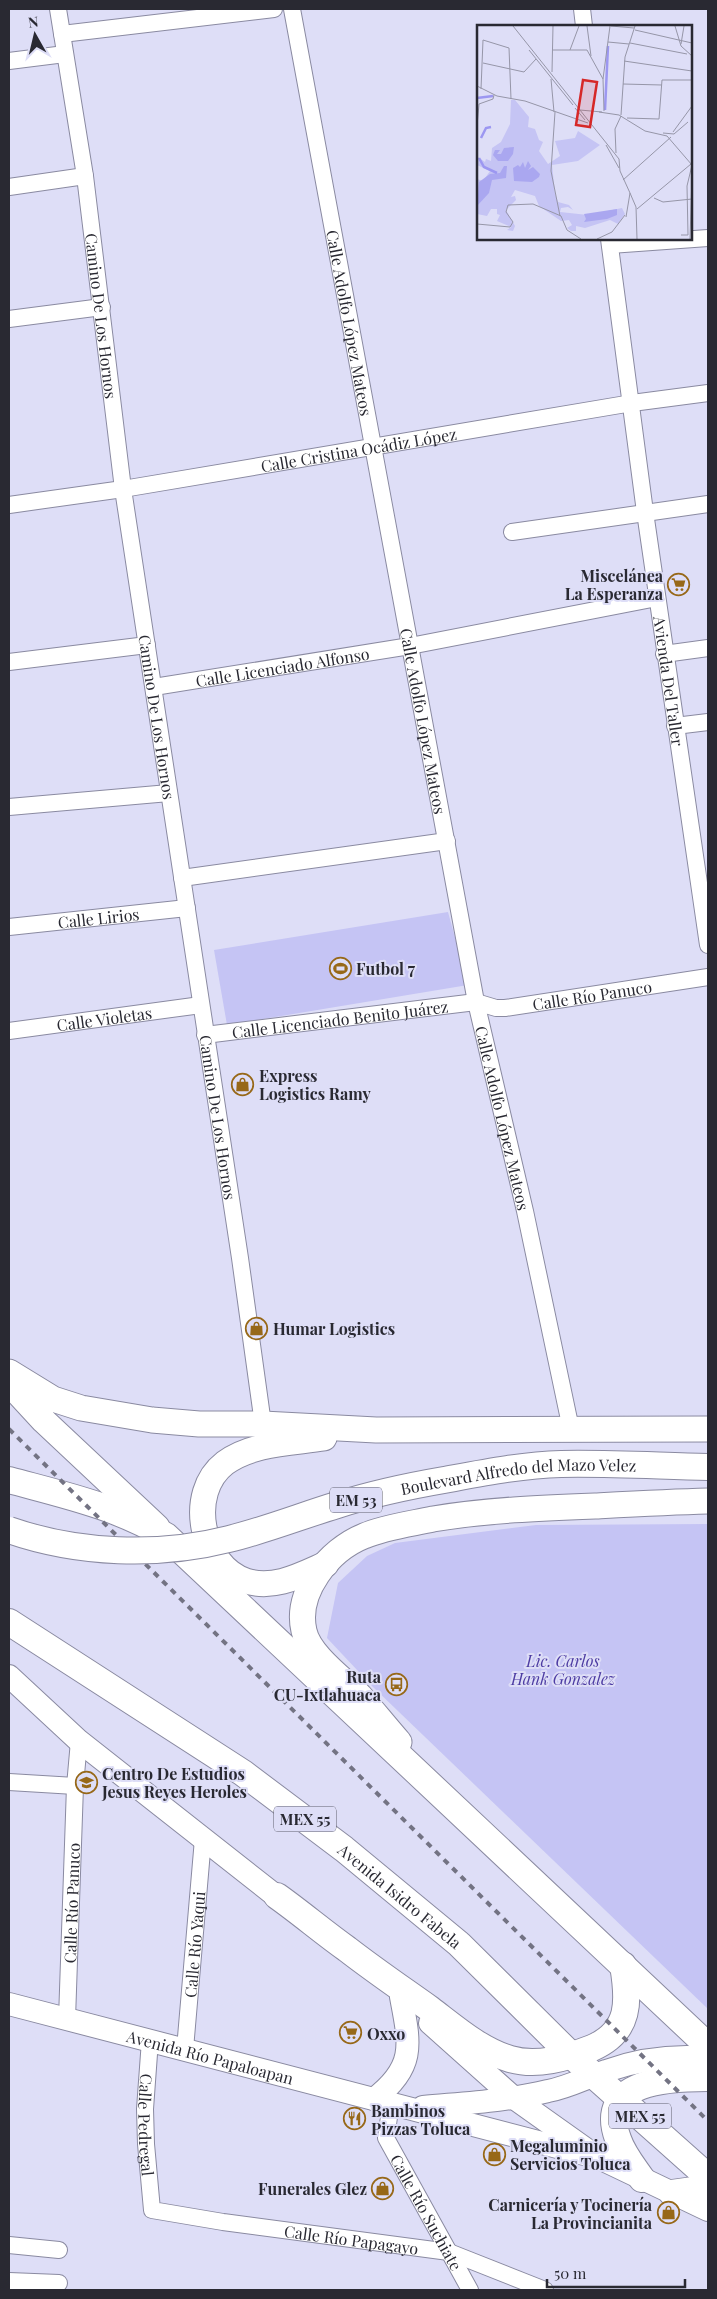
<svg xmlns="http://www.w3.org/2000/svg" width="717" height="2299" font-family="'Playfair Display',serif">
<rect width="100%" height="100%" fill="#dedef7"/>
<g fill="#c5c4f4">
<path d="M 448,912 L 468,985 L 227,1025 L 214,950 Z"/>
<path d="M 708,1524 L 708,2009 L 373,1687 L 327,1638 L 338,1583 L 367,1556 L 395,1543 L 536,1525 Z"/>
</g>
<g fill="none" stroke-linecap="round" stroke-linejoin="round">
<defs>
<g id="minor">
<path id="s1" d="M 58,9 L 85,176 L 123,489 L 240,1258 L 263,1424"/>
<path id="s2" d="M 292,9 L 476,1002 L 525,1211 L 571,1429"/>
<path d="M 582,9 L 584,26"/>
<path d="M 62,34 L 274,9"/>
<path d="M 9,61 L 65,54"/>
<path d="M 9,187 L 85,176"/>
<path id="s3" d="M 609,239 L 645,512 L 708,945"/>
<path d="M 610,245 L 708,238"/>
<path d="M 9,319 L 102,307"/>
<path id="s4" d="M 9,505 L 123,489 L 632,403 L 708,393"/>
<path d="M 512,532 L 708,504"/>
<path d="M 664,654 L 708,648"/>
<path d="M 9,662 L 147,645"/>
<path id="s5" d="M 154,687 L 410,646 L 657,598"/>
<path d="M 675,726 L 708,722"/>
<path d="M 9,807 L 169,793"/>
<path d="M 182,878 L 447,841"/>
<path id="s6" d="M 9,927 L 187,908"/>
<path id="s7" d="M 9,1031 L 201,1005"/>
<path id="s8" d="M 205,1035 L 476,1002 L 496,1008 L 505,1008 L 708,977"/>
<path d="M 9,1782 L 75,1786"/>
<path id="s9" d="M 67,2019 L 75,1786 L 79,1741"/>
<path id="s10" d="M 150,2040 L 145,2109 L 146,2144 L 152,2210 L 223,2222 L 449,2252 L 545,2290"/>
<path id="s11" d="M 185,2049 L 203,1839"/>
<path id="s12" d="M 391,2103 L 386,2138 L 470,2290"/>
<path d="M 9,2245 L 59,2250"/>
<path d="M 9,2281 L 59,2283"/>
</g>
<g id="secondary">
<path d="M 9,1676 L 79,1741 L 290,1907"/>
<path id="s13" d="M 9,2004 L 584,2154"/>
<path d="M 430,2023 L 514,2098 L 597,2157 L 708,2210"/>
<path d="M 374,2099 C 416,2067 410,2044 401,1997"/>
<path d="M 423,2107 C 465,2103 507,2101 548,2091 C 569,2087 587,2077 606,2071 C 640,2059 673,2055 708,2058"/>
</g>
<g id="primary">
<path d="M 9,1372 L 53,1399 L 81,1408 L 152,1420 L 199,1424 L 263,1424 L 376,1430 L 708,1429"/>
<path d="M 9,1383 L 44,1421 L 157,1527"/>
<path d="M 324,1438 C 292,1443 252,1443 225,1463 C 186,1493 201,1566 246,1581 C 274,1590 301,1575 326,1564"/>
<path d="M 399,1742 C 386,1727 373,1711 360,1696 C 343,1679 309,1655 304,1631 C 295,1592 329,1550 364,1536 C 385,1527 410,1524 433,1519 C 487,1510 541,1508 595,1506 C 633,1504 670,1502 708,1501"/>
</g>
<g id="trunk">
<path d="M 9,1480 C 64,1495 116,1506 166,1536 L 708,2046"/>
<path id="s14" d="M 9,1622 L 243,1773 L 344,1849 L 459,1944 L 571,2055 L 708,2177"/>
<path d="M 277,1896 C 301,1913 323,1932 347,1949 C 374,1970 402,1989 430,2009 C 455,2028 480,2050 510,2059 C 537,2067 566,2058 592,2048 C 631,2031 629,2001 623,1965"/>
<path d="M 642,2179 C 633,2166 623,2154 618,2139 C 596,2080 670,2078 708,2078"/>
<path d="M 672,2193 L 708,2188"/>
</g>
</defs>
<use href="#minor" stroke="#8a8aa1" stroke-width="18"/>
<use href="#secondary" stroke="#8a8aa1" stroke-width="24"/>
<use href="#primary" stroke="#8a8aa1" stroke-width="27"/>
<use href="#trunk" stroke="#8a8aa1" stroke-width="28"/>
<use href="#minor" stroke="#fff" stroke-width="16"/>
<use href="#secondary" stroke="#fff" stroke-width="22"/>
<use href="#primary" stroke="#fff" stroke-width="25"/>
<use href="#trunk" stroke="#fff" stroke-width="26"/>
<path stroke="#737383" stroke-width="4" stroke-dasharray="6 6" stroke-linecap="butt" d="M 9,1429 L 708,2121"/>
<defs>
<g id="trunk-bridge">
<path id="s15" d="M 9,1530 C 78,1554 158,1557 229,1539 C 266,1530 301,1516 337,1505 C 372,1494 409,1486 444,1480 C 482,1473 522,1465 561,1464 C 610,1463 659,1466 708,1467"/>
</g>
</defs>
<use href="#trunk-bridge" stroke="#8a8aa1" stroke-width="28" stroke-linecap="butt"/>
<use href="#trunk-bridge" stroke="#fff" stroke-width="26"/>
</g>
<defs>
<symbol id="supermarket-ring" viewBox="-11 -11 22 22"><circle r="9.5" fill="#dedef7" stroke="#976818" stroke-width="1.5"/><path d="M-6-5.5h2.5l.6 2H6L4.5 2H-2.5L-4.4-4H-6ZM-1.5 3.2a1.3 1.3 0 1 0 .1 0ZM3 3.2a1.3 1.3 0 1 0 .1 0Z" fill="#976818"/></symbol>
<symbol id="stadium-ring" viewBox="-11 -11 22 22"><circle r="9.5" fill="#dedef7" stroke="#976818" stroke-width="1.5"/><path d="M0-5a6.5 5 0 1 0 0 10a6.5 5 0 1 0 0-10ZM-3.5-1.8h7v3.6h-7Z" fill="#976818"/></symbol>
<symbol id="shop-ring" viewBox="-11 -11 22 22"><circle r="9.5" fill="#dedef7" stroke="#976818" stroke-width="1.5"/><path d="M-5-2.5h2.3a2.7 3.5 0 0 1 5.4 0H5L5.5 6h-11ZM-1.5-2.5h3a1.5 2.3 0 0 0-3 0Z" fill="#976818"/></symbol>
<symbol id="bus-ring" viewBox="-11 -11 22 22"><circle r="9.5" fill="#dedef7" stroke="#976818" stroke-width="1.5"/><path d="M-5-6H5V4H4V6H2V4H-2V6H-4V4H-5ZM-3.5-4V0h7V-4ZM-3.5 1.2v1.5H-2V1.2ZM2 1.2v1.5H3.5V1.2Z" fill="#976818"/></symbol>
<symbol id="school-ring" viewBox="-11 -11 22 22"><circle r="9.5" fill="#dedef7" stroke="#976818" stroke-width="1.5"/><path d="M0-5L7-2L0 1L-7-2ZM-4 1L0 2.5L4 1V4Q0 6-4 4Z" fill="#976818"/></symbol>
<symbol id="restaurant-ring" viewBox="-11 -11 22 22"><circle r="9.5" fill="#dedef7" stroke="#976818" stroke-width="1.5"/><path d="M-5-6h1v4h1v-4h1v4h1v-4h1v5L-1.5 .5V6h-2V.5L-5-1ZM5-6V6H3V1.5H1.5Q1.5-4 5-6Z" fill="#976818"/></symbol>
</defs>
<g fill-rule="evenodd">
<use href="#supermarket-ring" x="666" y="572" width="25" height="25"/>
<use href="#stadium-ring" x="328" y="956" width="25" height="25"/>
<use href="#shop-ring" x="230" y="1072" width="25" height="25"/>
<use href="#shop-ring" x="244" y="1316" width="25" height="25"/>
<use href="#bus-ring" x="384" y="1672" width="25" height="25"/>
<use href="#school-ring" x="74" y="1770" width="25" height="25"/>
<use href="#supermarket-ring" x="338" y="2020" width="25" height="25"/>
<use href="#restaurant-ring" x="342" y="2106" width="25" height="25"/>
<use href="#shop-ring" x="482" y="2142" width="25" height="25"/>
<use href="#shop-ring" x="370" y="2176" width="25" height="25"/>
<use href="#shop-ring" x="656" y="2200" width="25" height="25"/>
</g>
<g text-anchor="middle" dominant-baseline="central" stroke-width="4" stroke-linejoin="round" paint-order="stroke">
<g fill="#dedef7" stroke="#5f5f6d" stroke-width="1">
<rect x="330" y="1487.5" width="52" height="25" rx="4"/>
<rect x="274" y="1806.5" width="62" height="25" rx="4"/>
<rect x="609" y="2103.5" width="62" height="25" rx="4"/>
</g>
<g font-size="15" font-weight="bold" fill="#292932">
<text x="356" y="1500">EM 53</text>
<text x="305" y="1819">MEX 55</text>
<text x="640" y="2116">MEX 55</text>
</g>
<g font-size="16" fill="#292932" stroke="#dedef7">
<text stroke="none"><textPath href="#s1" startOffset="310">Camino De Los Hornos</textPath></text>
<text stroke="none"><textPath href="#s2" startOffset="319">Calle Adolfo López Mateos</textPath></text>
<text stroke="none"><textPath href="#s4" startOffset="354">Calle Cristina Ocádiz López</textPath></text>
<text stroke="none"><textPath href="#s5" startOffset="130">Calle Licenciado Alfonso</textPath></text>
<text stroke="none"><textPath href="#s3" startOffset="446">Avienda Del Taller</textPath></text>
<text stroke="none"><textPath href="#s1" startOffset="715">Camino De Los Hornos</textPath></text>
<text stroke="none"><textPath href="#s2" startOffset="724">Calle Adolfo López Mateos</textPath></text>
<text stroke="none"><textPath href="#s6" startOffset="90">Calle Lirios</textPath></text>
<text stroke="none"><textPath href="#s8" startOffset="391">Calle Río Panuco</textPath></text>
<text stroke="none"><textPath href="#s7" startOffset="96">Calle Violetas</textPath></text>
<text stroke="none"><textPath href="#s8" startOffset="136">Calle Licenciado Benito Juárez</textPath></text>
<text stroke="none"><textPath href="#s1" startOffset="1120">Camino De Los Hornos</textPath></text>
<text stroke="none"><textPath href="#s2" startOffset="1129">Calle Adolfo López Mateos</textPath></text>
<text stroke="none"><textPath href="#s15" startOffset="521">Boulevard Alfredo del Mazo Velez</textPath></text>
<text stroke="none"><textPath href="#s14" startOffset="478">Avenida Isidro Fabela</textPath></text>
<text stroke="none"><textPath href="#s9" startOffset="116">Calle Río Panuco</textPath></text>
<text stroke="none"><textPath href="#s11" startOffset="105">Calle Río Yaqui</textPath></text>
<text stroke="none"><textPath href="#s13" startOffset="208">Avenida Río Papaloapan</textPath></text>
<text stroke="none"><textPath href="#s10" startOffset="85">Calle Pedregal</textPath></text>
<text stroke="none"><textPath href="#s12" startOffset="120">Calle Río Suchiate</textPath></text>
<text stroke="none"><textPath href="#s10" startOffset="372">Calle Río Papagayo</textPath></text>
</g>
<g font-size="16" font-weight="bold" fill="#292932" stroke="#dedef7" text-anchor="start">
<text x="663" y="575" text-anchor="end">Miscelánea<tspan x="663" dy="18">La Esperanza</tspan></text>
<text x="356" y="968">Futbol 7</text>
<text x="259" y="1075">Express<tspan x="259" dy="18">Logistics Ramy</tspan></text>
<text x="273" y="1328">Humar Logistics</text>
<text x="381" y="1676" text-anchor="end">Ruta<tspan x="381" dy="18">CU-Ixtlahuaca</tspan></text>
<text x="102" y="1773">Centro De Estudios<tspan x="102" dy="18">Jesus Reyes Heroles</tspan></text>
<text x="367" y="2033">Oxxo</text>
<text x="371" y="2110">Bambinos<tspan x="371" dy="18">Pizzas Toluca</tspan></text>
<text x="510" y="2145">Megaluminio<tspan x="510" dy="18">Servicios Toluca</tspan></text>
<text x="367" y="2188" text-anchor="end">Funerales Glez</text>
<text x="652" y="2204" text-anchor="end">Carnicería y Tocinería<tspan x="652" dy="18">La Provincianita</tspan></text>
</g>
<g font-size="16" font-style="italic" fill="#4d3ca3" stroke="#dedef7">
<text x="563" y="1660">Lic. Carlos<tspan x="563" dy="18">Hank Gonzalez</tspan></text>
</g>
</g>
<g transform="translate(477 25)">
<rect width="215" height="215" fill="#dedef7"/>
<path d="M 34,75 L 38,75 L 52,92 L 51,102 L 58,104 L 62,115 L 66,117 L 62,126 L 71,139 L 83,131 L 78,116 L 98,113 L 101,106 L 123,120 L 101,136 L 75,140 L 78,168 L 81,177 L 92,180 L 96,185 L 91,182 L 84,183 L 83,187 L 111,190 L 145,183 L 148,189 L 141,199 L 133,195 L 108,203 L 99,201 L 99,206 L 94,206 L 90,203 L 95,200 L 92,195 L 84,196 L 62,181 L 58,171 L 38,165 L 34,172 L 38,171 L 39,175 L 29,185 L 38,201 L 36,206 L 30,205 L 34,202 L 20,196 L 23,190 L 20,189 L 20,184 L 14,184 L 10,191 L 0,189 L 0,154 L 6,156 L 13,146 L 0,140 L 1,132 L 8,137 L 9,134 L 14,136 L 15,123 L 24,117 L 33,99 Z" fill="#c5c4f4"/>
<path d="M 37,122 L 36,129 L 31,136 L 21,136 L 16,130 L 18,125 L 23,125 L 20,129 L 24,129 L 27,123 ZM 51,136 L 54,141 L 51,145 L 56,142 L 63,149 L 62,152 L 55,157 L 37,156 L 36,143 L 41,140 L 43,142 L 46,137 L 48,143 ZM 27,141 L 30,141 L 29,153 L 15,155 L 12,168 L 0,181 L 2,157 L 13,149 L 23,148 ZM 140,184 L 140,190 L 130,194 L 107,197 L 109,194 L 107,189 Z" fill="#aaa7f0"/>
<path fill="none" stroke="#9c97f1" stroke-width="2.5" d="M 0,73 L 16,71M 128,85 L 131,21M 4,113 L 9,103 L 14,102M 2,133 L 7,142 L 20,148"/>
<path fill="none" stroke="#9696a8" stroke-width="1" d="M 36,1 L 142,134 L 143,146 L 153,168 L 149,192M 110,1 L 114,31M 134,1 L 157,3M 198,1 L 204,21 L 215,31M 158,5 L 215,18M 131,17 L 152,19M 153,18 L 210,29M 204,19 L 207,1M 52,25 L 96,80M 76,25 L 110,25 L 126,54M 93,25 L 102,1M 147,36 L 215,46M 6,38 L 47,47 L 59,34M 75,47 L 76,1M 74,54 L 77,87M 146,59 L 185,60M 0,61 L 20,71 L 48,76 L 111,98M 4,64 L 6,15 L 32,23 L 34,74M 98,83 L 108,95M 103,85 L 125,87M 127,86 L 126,54 L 133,1M 78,87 L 74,146 L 83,191M 122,87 L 142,90 L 168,106 L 190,111 L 215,140M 144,90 L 148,32 L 158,1M 150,93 L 182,94 L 185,55 L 215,55M 0,101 L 2,79 L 16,74 L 17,70M 196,107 L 215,81M 186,108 L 197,109 L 211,97M 129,120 L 142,143M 139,128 L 138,104 L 144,91M 146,155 L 194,112M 153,168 L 159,182 L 160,214M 177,173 L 186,177 L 215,174M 160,184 L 214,139M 0,199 L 33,202 L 36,197 L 29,187 L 31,180 L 56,179 L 84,191 L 90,205 L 104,214M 204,210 L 211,210 L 210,161 L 215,140M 120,214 L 135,207 L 148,190M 213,214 L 215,151"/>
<path fill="#d62828" fill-opacity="0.15" stroke="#d62828" stroke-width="2.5" d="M 106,55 L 120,57 L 113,102 L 99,100 Z"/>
<rect width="215" height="215" fill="none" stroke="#292932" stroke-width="2.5"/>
</g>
<rect width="717" height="2299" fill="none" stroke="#292932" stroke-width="20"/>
<g transform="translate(35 35) rotate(352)" stroke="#dedef7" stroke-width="4" paint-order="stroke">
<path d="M0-4L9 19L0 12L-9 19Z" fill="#292932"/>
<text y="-8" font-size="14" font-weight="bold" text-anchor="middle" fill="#292932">N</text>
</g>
<path d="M547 2279v8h138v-8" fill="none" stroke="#292932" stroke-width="2.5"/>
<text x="554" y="2279" font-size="15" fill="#292932" stroke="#dedef7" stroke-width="4" paint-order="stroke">50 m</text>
</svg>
